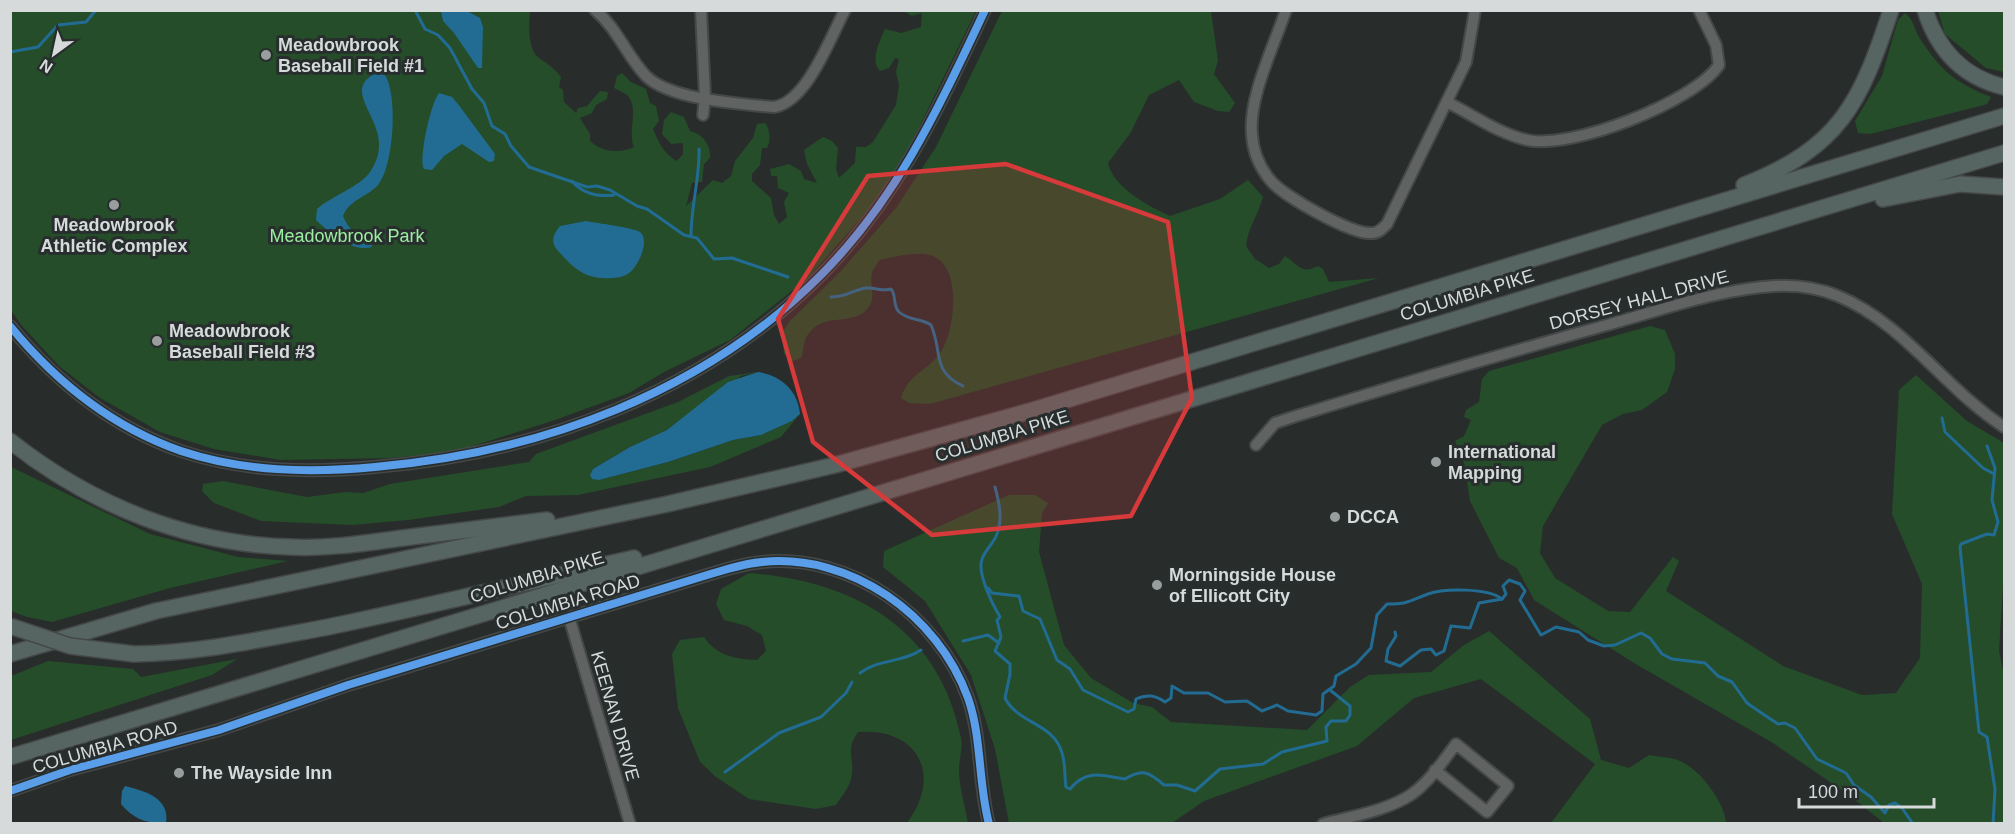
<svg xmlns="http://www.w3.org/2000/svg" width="2015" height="834" font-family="Helvetica,sans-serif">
<rect width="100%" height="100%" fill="#282d2c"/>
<g fill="#254d29">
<path d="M 10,11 L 530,11 C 529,23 527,49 539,58 C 547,63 555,69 561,77 L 559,87 L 563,90 L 564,102 L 576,113 L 578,108 L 587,106 L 600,91 L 608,92 L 607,99 L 596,105 L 592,113 L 580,118 L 590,134 L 590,141 C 602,152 619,154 634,147 C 627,130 640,108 627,95 C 623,92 618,90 614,88 L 617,76 L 622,73 L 631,82 L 646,89 L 650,103 L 656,106 L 659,121 L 653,129 C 659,143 663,153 677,161 L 683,154 L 683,143 L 671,144 L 662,134 L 664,120 L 671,112 L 684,117 L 690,131 C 703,134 711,145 710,158 L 704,164 L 702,182 L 692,183 L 686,206 L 713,180 L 722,183 L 731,176 L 735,161 L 753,138 L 757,124 L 765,123 C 770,128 771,142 767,148 L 762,148 L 760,165 L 752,174 L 752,181 L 771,198 L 774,215 L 779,224 L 787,217 L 784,202 L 789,193 L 778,188 L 777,176 L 771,176 L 770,169 L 789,164 L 801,171 L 804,179 L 817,183 L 807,164 L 804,150 L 823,137 L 832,141 L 838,148 L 836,169 L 839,178 L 855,163 L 856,147 L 866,147 L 873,142 L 896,105 L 899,85 L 896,72 L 899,59 L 895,58 L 889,68 L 880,71 C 869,60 881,39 885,29 L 901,33 L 921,27 L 922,13 L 912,16 L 904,11 L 976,11 L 901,164 L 871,207 L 807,279 L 730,340 L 664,372 L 629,393 L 555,420 L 454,452 L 390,458 L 281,460 L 214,449 L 160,432 L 100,398 L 59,366 L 22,326 L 10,309 Z"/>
<path d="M 1002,11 L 1211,11 L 1218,61 L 1214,74 L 1235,103 L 1229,112 L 1218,111 L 1194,102 L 1179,80 L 1149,95 L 1131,132 L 1108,163 C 1113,187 1148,206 1170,216 L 1220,199 L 1248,180 L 1263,197 C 1258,215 1248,228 1246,246 L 1255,259 L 1269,268 L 1279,264 L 1285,256 C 1299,265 1301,275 1318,266 L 1323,269 L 1329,282 L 1379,278 L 930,404 L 909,403 L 901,398 C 910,370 932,371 944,346 C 955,324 962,264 930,255 C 915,251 894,257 879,260 C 877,264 874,268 872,272 C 869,285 877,297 868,308 C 851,329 821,308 805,340 C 803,346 803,353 801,358 L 793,361 L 784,354 L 782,334 L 789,322 L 841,271 L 896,208 L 936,147 Z"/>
<path d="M 1938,11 L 2004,11 L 2004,72 L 1986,68 L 1945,34 Z"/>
<path d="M 1905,13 C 1913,19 1914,28 1919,37 C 1940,70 1955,83 1991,97 L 1987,104 L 1980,106 L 1870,134 L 1858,133 L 1855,121 L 1882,76 L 1898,20 Z"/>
<path d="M 1650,326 L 1665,330 L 1675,354 L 1675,369 L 1667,392 L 1642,410 L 1623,414 L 1602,425 L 1543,526 L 1540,553 L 1555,578 L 1608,611 L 1630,612 L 1673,557 L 1679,561 L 1666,591 L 1783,666 L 1862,695 L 1896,693 L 1920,658 L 1922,584 L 1892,514 L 1899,390 L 1916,375 L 1967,421 L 2004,443 L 2004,569 L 1999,651 L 2004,675 L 2004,823 L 1884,823 L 1849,795 L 1773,743 L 1634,663 L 1534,600 L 1517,568 L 1499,558 L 1470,501 L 1464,463 L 1455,441 L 1464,436 L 1471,420 L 1464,417 L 1466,410 L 1479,402 L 1482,379 L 1489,371 Z"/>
<path d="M 758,372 L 741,376 L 667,430 L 630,447 L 593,469 L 590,475 L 599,480 L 668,462 L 733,440 L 761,435 L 792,421 L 800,414 L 781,437 L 710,467 L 578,495 L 526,496 L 499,507 L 408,520 L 352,525 L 261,521 L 214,503 L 202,491 L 203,484 L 223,481 L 307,497 L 345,492 L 363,493 L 390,484 L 529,462 L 536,454 L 678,402 L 729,376 Z"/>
<path d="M 11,467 L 150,534 L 238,557 L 288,561 L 170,588 L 52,622 L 27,617 L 11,611 Z"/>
<path d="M 1009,495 L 1035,495 L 1048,503 L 1042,513 L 1039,552 L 1064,645 L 1091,678 L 1133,703 L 1152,707 L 1171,722 L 1307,730 L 1350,687 L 1369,675 L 1431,672 L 1464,645 L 1489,631 L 1590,719 L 1601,760 L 1629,768 L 1649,755 C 1659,757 1673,757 1682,762 C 1701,771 1725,803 1726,823 L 1551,823 L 1595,764 L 1481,679 L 1414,698 L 1357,746 L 1204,801 L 1172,823 L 1009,823 L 995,749 L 971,675 L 925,601 L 883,567 L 884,551 Z"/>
<path d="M 749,573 C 854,581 939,628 961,738 C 963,748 959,759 959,770 C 959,787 965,806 968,823 L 907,823 C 943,775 918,727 858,732 C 844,751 856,759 851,779 C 849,788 841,797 836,805 L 816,809 L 749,799 L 716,777 L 700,762 L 678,708 L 672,654 L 680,640 L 704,637 C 717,656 735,659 757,660 L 766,651 L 762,635 L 747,626 L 724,620 L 716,604 L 721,589 Z"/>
<path d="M 237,659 L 212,675 L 11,740 L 11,676 L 48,661 L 133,669 L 141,677 Z"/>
</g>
<g fill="#226c93">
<path d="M 441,11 L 467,11 L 480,18 L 483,27 L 482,68 L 478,68 L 454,33 L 443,21 Z"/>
<path d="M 376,72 L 383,72 C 399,91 394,166 378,185 C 367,197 349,200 343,216 C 348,229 357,236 370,240 L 372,247 C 352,253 330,233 316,220 L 317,209 C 330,197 361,186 370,172 C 397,134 355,106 363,85 C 365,79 372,76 376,72 Z"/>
<path d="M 439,93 L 452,97 L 458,104 L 495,154 L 494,161 L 489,162 L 462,144 L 444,156 L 432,170 L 424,169 C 418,160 431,102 439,93 Z"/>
<path d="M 586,221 C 596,223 635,228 640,232 C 651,241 637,270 626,275 C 616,280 595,279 585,274 C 576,270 567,261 560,253 C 550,243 552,236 560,226 Z"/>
<path d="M 758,372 C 780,375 798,390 800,414 L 792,421 L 761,435 L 733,440 L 668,462 L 599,480 L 592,479 L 590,475 L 593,469 L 630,447 L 667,430 L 728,382 Z"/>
<path d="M 125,786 C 145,791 170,798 166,823 C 147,824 133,819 121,804 L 122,791 Z"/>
</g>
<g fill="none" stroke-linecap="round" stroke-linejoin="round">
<g stroke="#226c93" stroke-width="3">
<path d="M 415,10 L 425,29 L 438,35 L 450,48 L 472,89 L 484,103 L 492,126 L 505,134 L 511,146 L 529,167 L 587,187 L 597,186 L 610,190 L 637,206 L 647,209 L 684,235 L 697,238 L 714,259 L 732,258 L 788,277"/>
<path d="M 10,52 L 38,47 L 58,25 L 86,22 L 96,10"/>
<path d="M 572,181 C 583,194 599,197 614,195"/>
<path d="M 691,236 C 691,206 700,177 699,149"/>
<path d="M 831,297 C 847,297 853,290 866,288 C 875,287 882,292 891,289 C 897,296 892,305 899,312 C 909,321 921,318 931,325 C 943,352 931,371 963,386"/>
<path d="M 1942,418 L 1945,432 L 1983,468 L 1994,474"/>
<path d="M 1987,446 L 1995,468 L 1992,500 L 1998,522 L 1994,535 L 1987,534 L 1961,544 L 1960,547 L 1979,732 L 1987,737 L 1995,789 L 1993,824"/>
<path d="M 995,487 C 999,502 1003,519 997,534 C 994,543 985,550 982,559 C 977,573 992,604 1000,617 L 997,620 L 1001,637 L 995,651 L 1010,664 L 1010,674 L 1005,698 C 1018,724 1054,723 1062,753 C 1066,765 1064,775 1066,787 L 1070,789 C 1087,768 1103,776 1125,779 C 1142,768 1149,772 1164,785 L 1177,785 L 1195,791 L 1220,769 L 1263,764 L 1282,752 L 1327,741 L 1326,727 L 1331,721 L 1346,721 L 1350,715 L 1350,706 L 1330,690"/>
<path d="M 988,588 L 992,593 L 1019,596 L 1023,611 L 1040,619 L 1057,660 L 1070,669 L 1083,690 L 1128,712 L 1134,709 L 1136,699 C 1147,694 1155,695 1165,702 L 1171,698 L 1172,686 L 1184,693 L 1208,693 L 1225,702 L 1247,701 L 1262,711 L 1277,705 L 1288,711 L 1316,715 L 1322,711 L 1323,694 L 1334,686 L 1336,676 L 1356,664 L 1371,648 L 1377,615 L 1387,604 C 1409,604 1409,601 1428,594 C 1444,588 1488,588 1502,599"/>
<path d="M 1502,599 L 1506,594 L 1503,586 L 1509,580 L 1520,584 L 1525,591 L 1520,600 L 1541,635 L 1556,627 L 1579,632 L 1588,640 L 1604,646 L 1615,645 L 1641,633 L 1650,638 L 1662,654 L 1672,659 L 1705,663 L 1718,676 L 1732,682 L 1747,703 L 1760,712 L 1778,724 L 1785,723 L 1795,728 L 1817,759 L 1846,773 L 1854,785 L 1871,797 L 1885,813 L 1889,805 L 1895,803 L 1902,808 L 1913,824"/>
<path d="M 1395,632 L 1396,636 L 1388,649 L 1386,661 L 1400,666 L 1421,650 L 1431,649 L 1436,655 L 1444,651 L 1451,626 L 1470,628 L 1479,603 L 1502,599"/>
<path d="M 963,641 L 988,635 L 999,643"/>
<path d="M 860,673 C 878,659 902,663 921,650"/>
<path d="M 725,772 L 779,733 L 821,717 L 846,693 L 852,682"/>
</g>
<defs>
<g id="minor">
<path d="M 595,10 C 618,29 626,55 646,76 C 670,100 741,104 774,107 C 807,102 830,38 845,10"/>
<path d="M 701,10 L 705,97 L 703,115"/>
<path d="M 1286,10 C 1274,46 1248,98 1252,135 C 1253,151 1260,168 1271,181 C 1285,197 1352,235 1372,233 C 1379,233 1383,228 1387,224 L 1466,62 L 1475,10"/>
<path d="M 1449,103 C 1474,116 1500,134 1527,140 C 1571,150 1694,102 1719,65 L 1716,45 L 1699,10"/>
<path d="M 10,326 C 56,382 112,427 181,451 C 244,472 310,473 375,467 C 539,453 704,393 822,274 C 898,197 939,107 985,10"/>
<path d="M 1256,445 L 1275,423 L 1293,417 C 1397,385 1502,354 1607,325 C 1661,310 1719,289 1775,286 C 1796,285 1819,288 1838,296 C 1904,323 1945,389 2004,427"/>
<path d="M 569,617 L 630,824"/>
<path d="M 10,791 L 70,770 L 219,730 L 348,685 L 704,576 C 723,570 742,564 762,562 C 851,553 938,615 968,698 C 982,738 978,782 989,824"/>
<path d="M 1323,824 C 1352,816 1387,811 1412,794 C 1430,781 1443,761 1456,744 L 1508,786 L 1487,812 L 1435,770"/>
</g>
<g id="highway">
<path d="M 1925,10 C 1938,51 1963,77 2004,87"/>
<path d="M 1744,185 C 1840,147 1860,104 1891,10"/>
<path d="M 1883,199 L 1960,184 L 2004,187"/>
<path d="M 10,441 C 91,505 187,544 290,547 C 328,549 366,543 403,538 C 451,532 499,526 547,520"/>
<path d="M 10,654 L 156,611 L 663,505 L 835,465 L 1030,411 L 2004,116"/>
<path d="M 134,654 C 200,653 263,639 328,627 C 430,606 532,581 634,558"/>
<path d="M 10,757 L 2004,153"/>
</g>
</defs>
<use href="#minor" stroke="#454848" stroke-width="14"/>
<use href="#highway" stroke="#454848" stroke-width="18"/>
<use href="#minor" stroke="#606362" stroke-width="10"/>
<use href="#highway" stroke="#576562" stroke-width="15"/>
<defs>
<path id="highway-bridge" d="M 10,626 L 70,646 L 134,654"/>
</defs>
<use href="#highway-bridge" stroke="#454848" stroke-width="18" stroke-linecap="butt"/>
<use href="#highway-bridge" stroke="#576562" stroke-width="15"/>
<defs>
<g id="cycleway">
<path d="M 10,326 C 56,382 112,427 181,451 C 244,472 310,473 375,467 C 539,453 704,393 822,274 C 898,197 939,107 985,10"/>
<path d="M 10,791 L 70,770 L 219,730 L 348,685 L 704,576 C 723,570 742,564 762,562 C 851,553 938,615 968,698 C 982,738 978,782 989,824"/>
</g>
</defs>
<use href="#cycleway" stroke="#272e2d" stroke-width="11"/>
<use href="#cycleway" stroke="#5a9eea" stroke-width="8"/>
</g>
<path fill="#d63a3a" fill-opacity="0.2" stroke="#d63a3a" stroke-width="4.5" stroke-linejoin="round" d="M 1006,164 L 1168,222 L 1192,398 L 1131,516 L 932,535 L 813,442 L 778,319 L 868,176 Z"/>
<g fill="#999d9d" stroke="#272e2d" stroke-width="2">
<circle cx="266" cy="55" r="6"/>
<circle cx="114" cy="205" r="6"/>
<circle cx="157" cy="341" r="6"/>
<circle cx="1436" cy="462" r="6"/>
<circle cx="1335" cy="517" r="6"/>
<circle cx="1157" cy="585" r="6"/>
<circle cx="179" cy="773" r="6"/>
</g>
<g text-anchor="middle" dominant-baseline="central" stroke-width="6" stroke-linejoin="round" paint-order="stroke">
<g font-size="18" font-weight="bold" fill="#d6dada" stroke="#272e2d" text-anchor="start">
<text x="278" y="45">Meadowbrook<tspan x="278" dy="21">Baseball Field #1</tspan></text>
<text x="114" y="225" text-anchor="middle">Meadowbrook<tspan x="114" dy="21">Athletic Complex</tspan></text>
<text x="169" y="331">Meadowbrook<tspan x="169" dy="21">Baseball Field #3</tspan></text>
<text x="1448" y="452">International<tspan x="1448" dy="21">Mapping</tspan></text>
<text x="1347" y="517">DCCA</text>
<text x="1169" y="575">Morningside House<tspan x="1169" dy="21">of Ellicott City</tspan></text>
<text x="191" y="773">The Wayside Inn</text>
</g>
<g font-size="18" fill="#9beda1" stroke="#272e2d">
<text x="347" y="236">Meadowbrook Park</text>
</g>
<g font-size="18" fill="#d6dada" stroke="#272e2d">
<text transform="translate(1467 295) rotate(-17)">COLUMBIA PIKE</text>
<text transform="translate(1639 300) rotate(-15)">DORSEY HALL DRIVE</text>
<text transform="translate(1002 436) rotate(-17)">COLUMBIA PIKE</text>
<text transform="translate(537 577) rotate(-17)">COLUMBIA PIKE</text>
<text transform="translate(568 602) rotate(-17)">COLUMBIA ROAD</text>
<text transform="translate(615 716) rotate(74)">KEENAN DRIVE</text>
<text transform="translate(105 747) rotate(-16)">COLUMBIA ROAD</text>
</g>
</g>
<rect width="2015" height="834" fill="none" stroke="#d6dada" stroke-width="24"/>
<g transform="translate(54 54) rotate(213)" stroke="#272e2d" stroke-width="4.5" paint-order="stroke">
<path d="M0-4.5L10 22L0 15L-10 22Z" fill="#d6dada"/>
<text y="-9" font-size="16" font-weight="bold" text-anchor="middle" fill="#d6dada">N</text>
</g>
<path d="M1799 798v9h135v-9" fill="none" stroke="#d6dada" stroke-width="3"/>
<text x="1808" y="798" font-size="18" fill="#d6dada" stroke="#272e2d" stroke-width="4.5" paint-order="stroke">100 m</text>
</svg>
